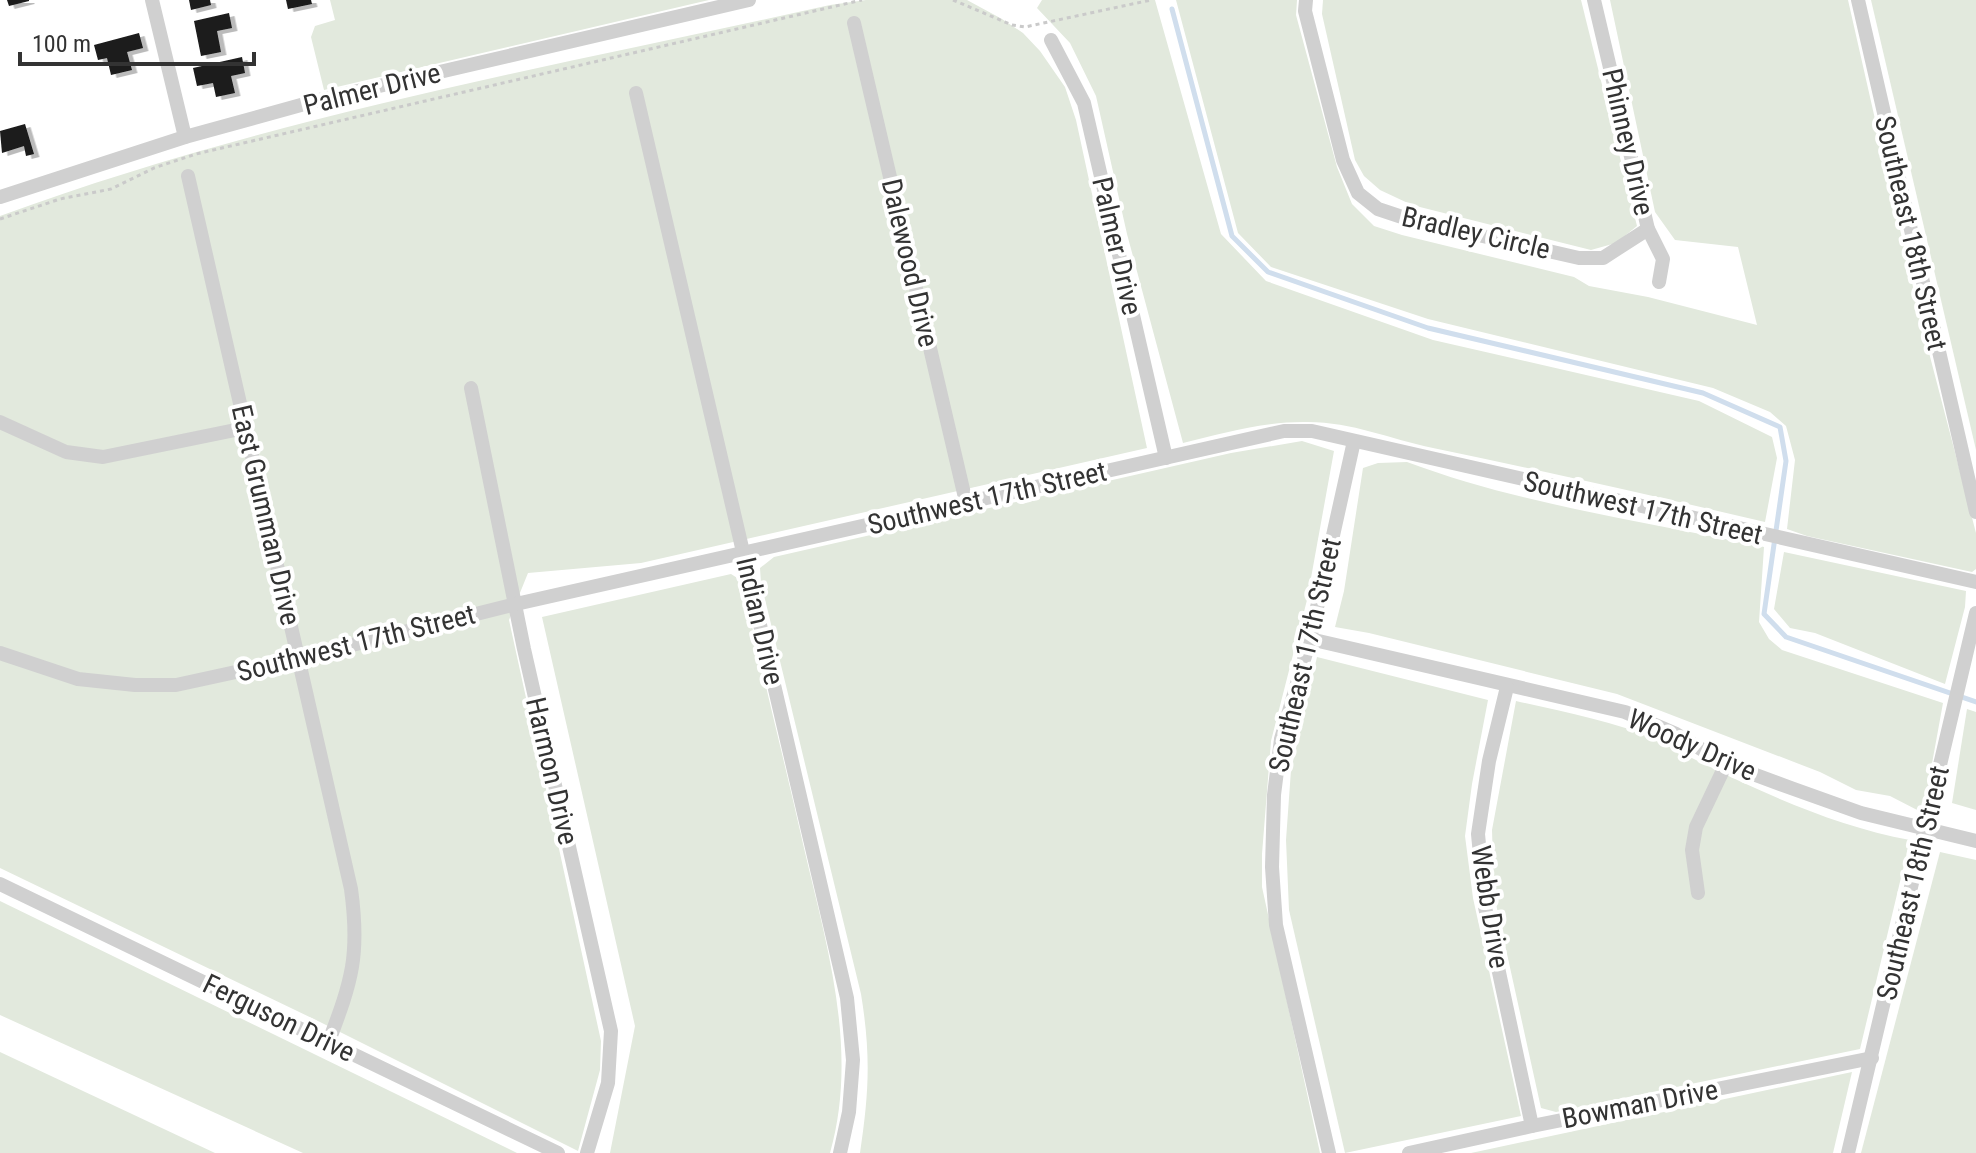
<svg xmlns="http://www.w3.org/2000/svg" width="1976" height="1153" font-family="'Roboto Condensed',sans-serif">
<defs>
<filter id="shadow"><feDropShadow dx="5.5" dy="3" stdDeviation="0" flood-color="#0004"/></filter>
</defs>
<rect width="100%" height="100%" fill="#fff"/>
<g fill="#e2e9dd">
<path d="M 330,0 L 709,0 L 324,90 L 311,37 L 315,26 L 335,20 Z"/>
<path d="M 866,0 L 967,0 L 1002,19 L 1023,33 L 1040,51 L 1065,87 L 1076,120 L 1147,448 L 641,563 L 528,573 L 509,620 L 601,1041 L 600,1070 L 578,1151 L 320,1022 L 0,868 L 0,216 C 268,117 551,67 830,5 Z"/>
<path d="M 1042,0 L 1155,0 L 1221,234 L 1266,281 L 1433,340 L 1699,401 L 1772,437 L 1777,458 L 1765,522 C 1654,496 1544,471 1433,448 C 1390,439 1352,422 1308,422 C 1265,421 1224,433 1183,443 L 1127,234 L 1096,96 L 1070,43 L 1037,8 Z"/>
<path d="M 1176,0 L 1297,0 L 1296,15 L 1337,167 L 1352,204 L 1374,226 L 1402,235 L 1574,277 L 1589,286 L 1648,297 L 1757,325 L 1738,247 L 1675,240 L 1655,212 L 1610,0 L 1848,0 L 1921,322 L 1976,533 L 1976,569 L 1972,572 L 1807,536 L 1787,529 L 1795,460 L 1786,426 L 1770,412 L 1713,388 L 1428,319 L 1271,267 L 1238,233 Z"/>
<path d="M 1323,0 L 1581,0 L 1637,226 L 1616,243 L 1591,250 L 1412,205 L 1380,190 L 1364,176 L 1355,160 L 1322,14 Z"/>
<path d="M 1871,0 L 1976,0 L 1976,450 Z"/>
<path d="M 1302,441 L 1334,451 L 1307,600 L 1271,741 L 1262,854 L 1262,887 L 1320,1153 L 860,1153 C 869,1093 871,1055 861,994 L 761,583 L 760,568 L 774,557 L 1231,453 Z"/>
<path d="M 1407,462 C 1522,505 1644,521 1764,547 L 1759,622 L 1769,639 L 1782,650 L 1943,703 L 1923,813 L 1890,796 L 1856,790 L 1820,772 L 1617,694 L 1369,633 L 1335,627 L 1344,591 L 1363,468 L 1378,463 Z"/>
<path d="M 1784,552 L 1966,591 L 1965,607 L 1945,684 L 1815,633 L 1790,628 L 1774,609 Z"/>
<path d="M 731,574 L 742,581 C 761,670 784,759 804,848 C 827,947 859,1051 830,1153 L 610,1153 L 635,1026 L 542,617 Z"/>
<path d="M 1317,657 L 1488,700 L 1472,784 L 1465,836 L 1473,898 L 1521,1116 L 1345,1153 L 1289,910 L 1286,840 L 1291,770 Z"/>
<path d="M 1516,701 C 1563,712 1613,721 1658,740 C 1673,747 1687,756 1702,763 C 1767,795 1839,827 1910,840 L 1860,1049 L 1556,1112 L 1541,1108 L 1494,895 L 1492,830 Z"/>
<path d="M 1967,709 L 1976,712 L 1976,810 L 1952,803 Z"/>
<path d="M 1940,852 L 1976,860 L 1976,1153 L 1861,1153 Z"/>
<path d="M 0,901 L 517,1153 L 303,1153 L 0,1015 Z"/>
<path d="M 0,1052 L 215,1153 L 0,1153 Z"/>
<path d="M 1852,1072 L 1833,1153 L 1471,1153 Z"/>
</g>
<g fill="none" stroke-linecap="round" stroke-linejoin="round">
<path stroke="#d0deed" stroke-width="5" d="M 1172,9 L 1232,236 L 1268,272 L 1428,328 L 1703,393 L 1780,427 L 1786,461 L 1764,614 L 1786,637 L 1976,702"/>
</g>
<g fill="#1a1a1a" filter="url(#shadow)">
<path d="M 7,0 L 29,0 L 29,1 L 9,6 Z"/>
<path d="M 189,0 L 210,0 L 211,5 L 191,10 Z"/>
<path d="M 286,0 L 311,0 L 312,4 L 288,9 Z"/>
<path d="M 229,13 L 232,28 L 217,31 L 221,52 L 201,56 L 194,21 Z"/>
<path d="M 139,33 L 143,48 L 127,52 L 132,70 L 111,75 L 107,58 L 98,60 L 94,45 Z"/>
<path d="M 242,57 L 245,73 L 231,76 L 235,93 L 216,97 L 213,83 L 197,86 L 193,68 Z"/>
<path d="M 25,124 L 34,154 L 26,156 L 24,146 L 2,153 L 0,131 Z"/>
</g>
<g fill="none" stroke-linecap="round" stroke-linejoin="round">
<g stroke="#cacaca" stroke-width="3" stroke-dasharray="4 4" stroke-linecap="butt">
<path d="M 953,0 L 1012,25 L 1025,27 L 1151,0"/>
<path d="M 0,219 L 60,199 L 111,189 L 154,168 L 196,154 L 862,0"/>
</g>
<g stroke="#d0d0d0" stroke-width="14">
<path d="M 152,0 L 185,137"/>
<path d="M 1306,0 L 1305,11 L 1343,160 L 1358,193 L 1378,209 L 1408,219 L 1579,258 L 1603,258 L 1648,229"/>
<path d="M 1594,0 L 1648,229 L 1663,259 L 1659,282"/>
<path d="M 1858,0 L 1976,512"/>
<path d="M 854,23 L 966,502"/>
<path d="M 1051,40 L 1084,103 L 1166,458"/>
<path d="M 636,93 L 847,998 L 853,1060 L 849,1112 L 840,1153"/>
<path d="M 188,176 L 351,889 C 360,955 352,980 329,1041"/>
<path d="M 0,197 L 185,137 L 319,100 L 749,0"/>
<path d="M 471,388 L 524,649 L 611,1031 L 608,1083 L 587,1153"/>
<path d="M 0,422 L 66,452 L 103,457 L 245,428"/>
<path d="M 1310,639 L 1625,712 L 1676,734 L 1726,764 L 1791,788 L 1861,813 L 1976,841"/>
<path d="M 0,653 L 78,679 L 135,685 L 176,685 L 300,658 L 516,604 L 1284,431 L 1312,431 L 1976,582"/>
<path d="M 1507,687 L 1489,761 L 1478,834 L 1485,907 L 1532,1126"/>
<path d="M 0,884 L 558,1153"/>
<path d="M 1698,893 L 1692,850 L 1696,827 L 1726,764"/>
<path d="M 1329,1153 L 1276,925 L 1272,867 L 1274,795 L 1281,739 L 1310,639 L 1354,441"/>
<path d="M 1409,1153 L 1532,1126 L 1872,1058"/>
<path d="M 1848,1153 L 1976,613"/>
</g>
</g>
<g text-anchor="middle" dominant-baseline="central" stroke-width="8" stroke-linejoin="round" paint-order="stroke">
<g font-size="28" fill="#333" stroke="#fff">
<text transform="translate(372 89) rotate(-14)">Palmer Drive</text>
<text transform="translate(1628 142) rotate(77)">Phinney Drive</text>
<text transform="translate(1476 233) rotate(13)">Bradley Circle</text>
<text transform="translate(1911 233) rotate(77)">Southeast 18th Street</text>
<text transform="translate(1117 246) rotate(77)">Palmer Drive</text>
<text transform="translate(910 263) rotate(77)">Dalewood Drive</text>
<text transform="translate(987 498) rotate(-13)">Southwest 17th Street</text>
<text transform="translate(1643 508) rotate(13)">Southwest 17th Street</text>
<text transform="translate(266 515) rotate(77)">East Grumman Drive</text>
<text transform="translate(760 621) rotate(77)">Indian Drive</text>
<text transform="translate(356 643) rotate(-14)">Southwest 17th Street</text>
<text transform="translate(1305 655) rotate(-77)">Southeast 17th Street</text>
<text transform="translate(1692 745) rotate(24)">Woody Drive</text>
<text transform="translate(552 771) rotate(77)">Harmon Drive</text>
<text transform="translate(1913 883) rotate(-77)">Southeast 18th Street</text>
<text transform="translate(1490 907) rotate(81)">Webb Drive</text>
<text transform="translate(279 1018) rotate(26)">Ferguson Drive</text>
<text transform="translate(1640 1104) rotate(-11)">Bowman Drive</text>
</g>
</g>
<path d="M20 52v12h234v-12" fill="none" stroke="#333333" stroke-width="4"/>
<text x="32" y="52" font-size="24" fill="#333333" stroke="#ffffff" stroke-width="6" paint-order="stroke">100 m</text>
</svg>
